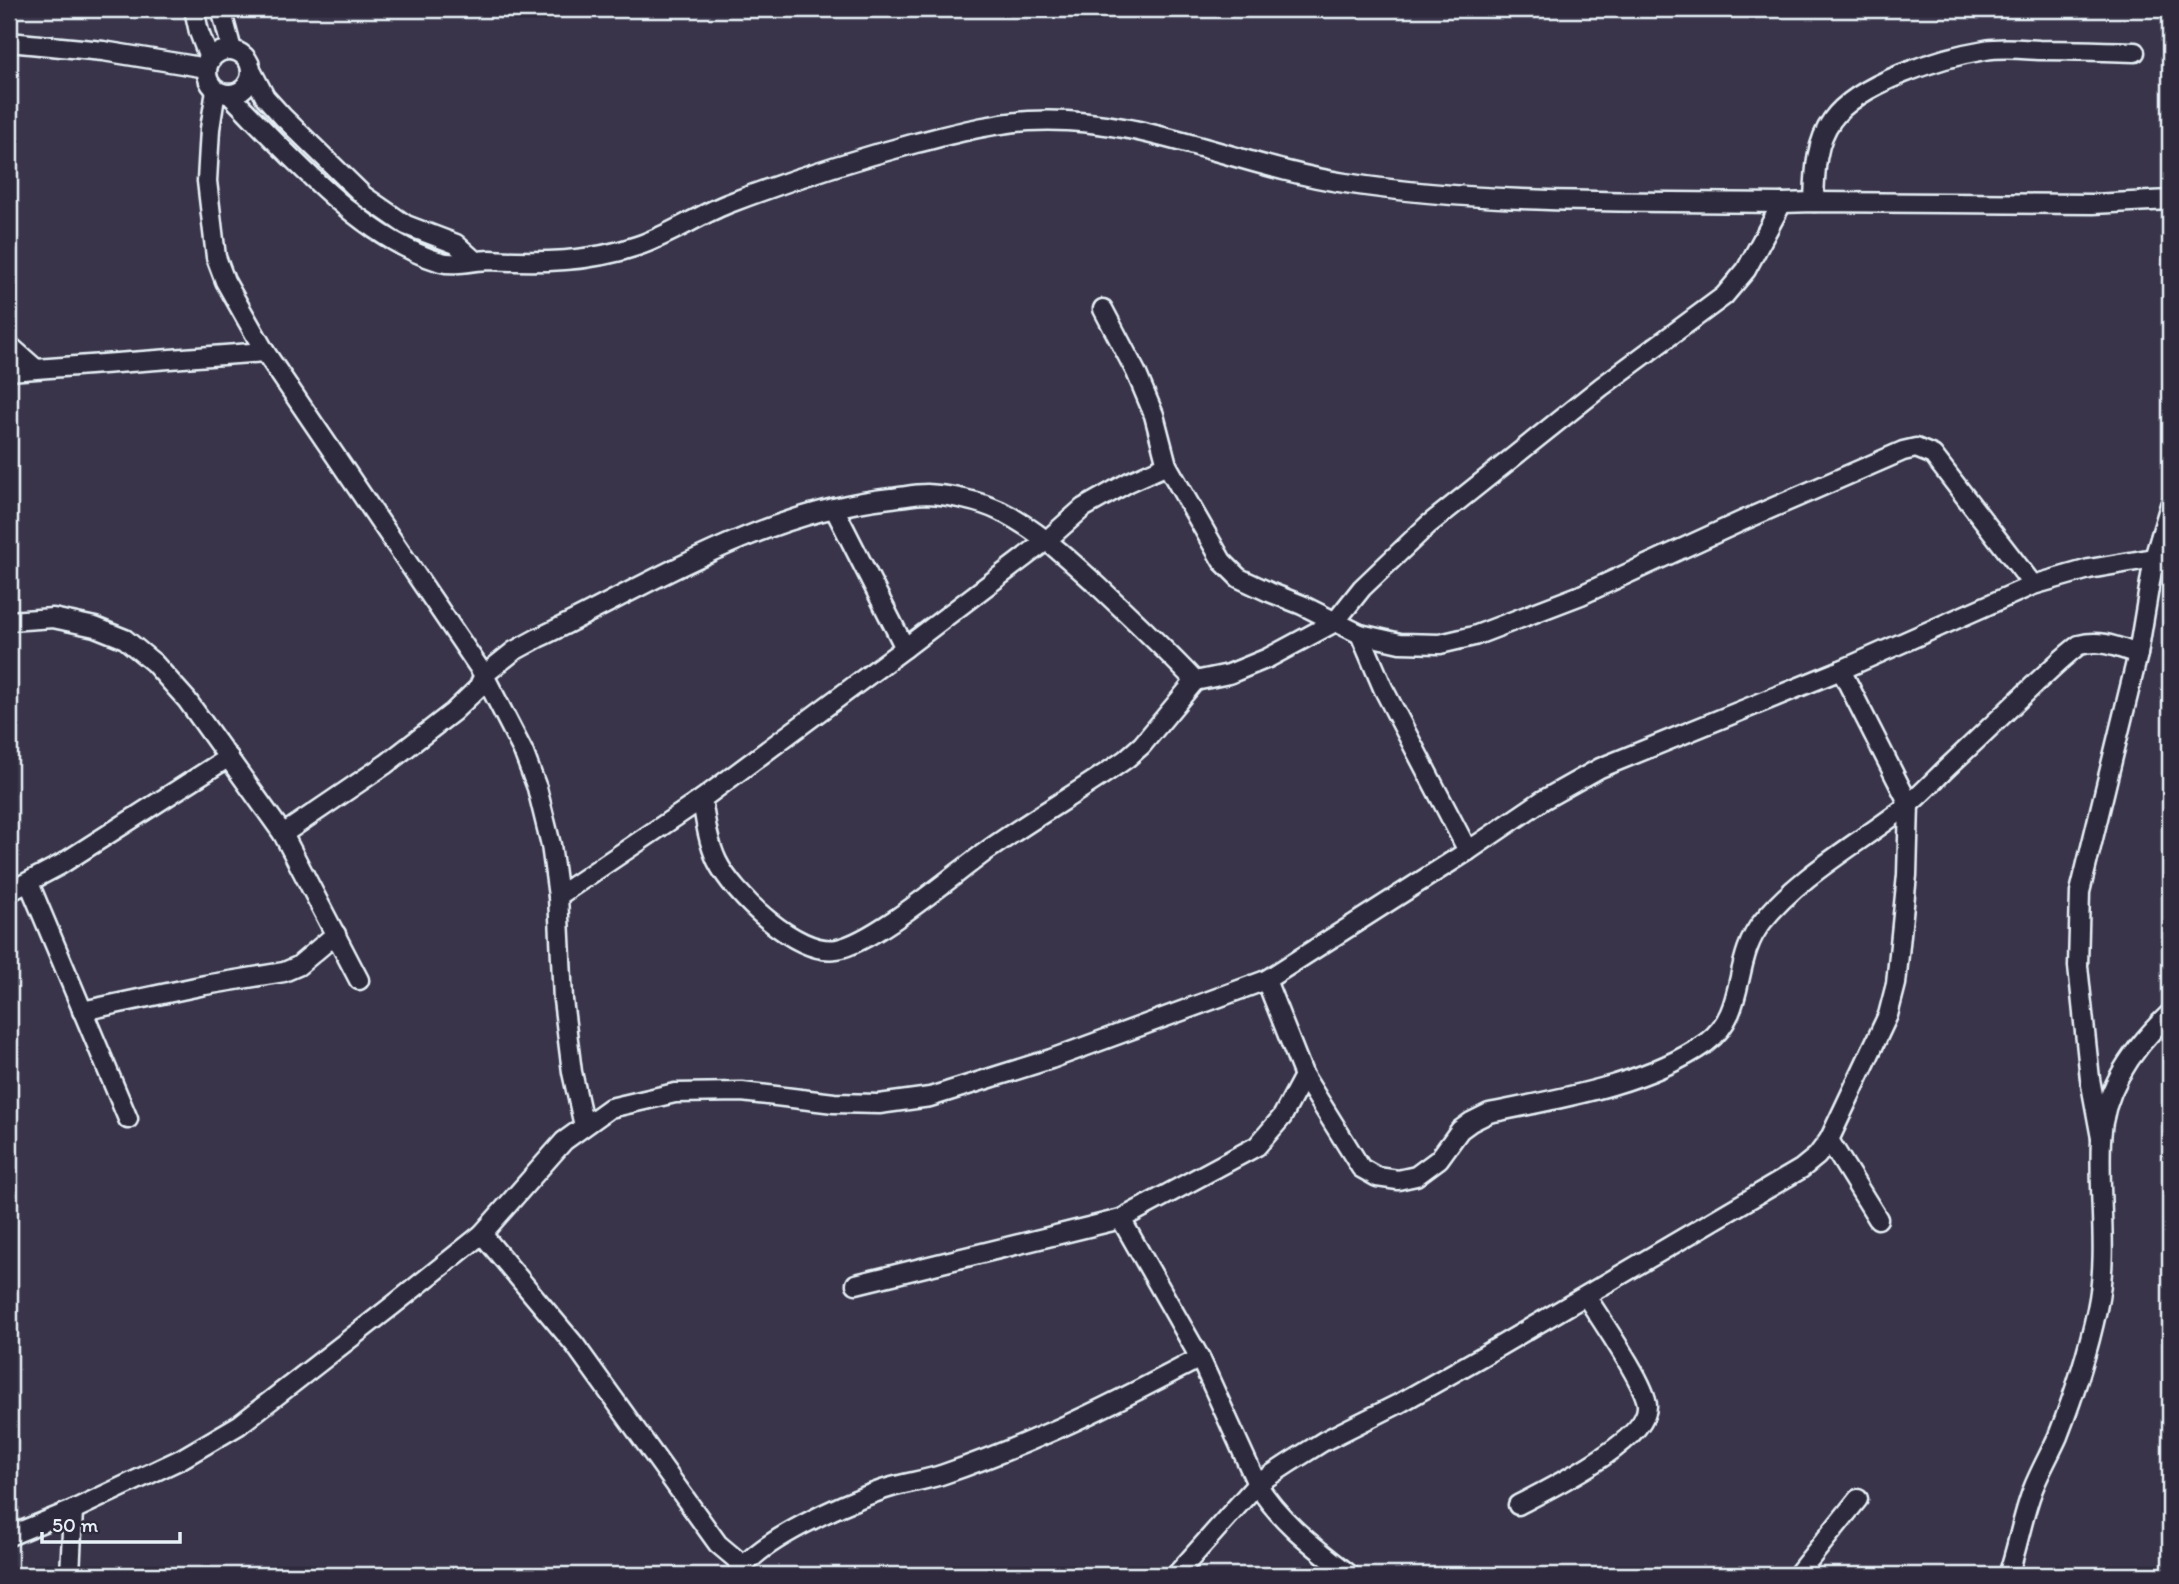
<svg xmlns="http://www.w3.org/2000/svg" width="2179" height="1584" font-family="Itim,sans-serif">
<rect width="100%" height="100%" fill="#39344a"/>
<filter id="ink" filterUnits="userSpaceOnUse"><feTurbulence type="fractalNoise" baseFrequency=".0143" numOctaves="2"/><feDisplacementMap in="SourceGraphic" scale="14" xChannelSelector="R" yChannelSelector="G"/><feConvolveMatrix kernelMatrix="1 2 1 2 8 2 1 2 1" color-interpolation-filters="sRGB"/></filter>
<g filter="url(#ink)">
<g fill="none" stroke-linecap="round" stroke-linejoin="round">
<defs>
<g id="minor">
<path d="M 194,9 L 199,32 L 210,61"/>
<path d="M 221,9 L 232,50"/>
<path d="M 9,42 L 103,51 L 207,68"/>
<circle cx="229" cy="72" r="22"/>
<path d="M 251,70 L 265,97 L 283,117 L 364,196 L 406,225 L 456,244 L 474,260"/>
<path d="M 216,90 L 210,129 L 207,181 L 216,257 L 225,281 L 265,352 L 484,675 L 523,751 L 537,788 L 551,845 L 558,896 L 563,1000 L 572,1072 L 584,1126"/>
<path d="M 229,94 C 287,152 360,238 441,262 C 455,266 475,260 490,260 C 540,263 590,262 637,246 C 668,236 697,216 727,204 C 789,180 852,160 916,143 C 953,134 991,123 1029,121 C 1138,114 1239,167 1345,183 C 1489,205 1636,201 1782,203 L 1814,202 L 2093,204 L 2170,200"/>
<path d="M 1814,202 C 1815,174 1815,143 1832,120 C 1858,83 1942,57 1985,50 C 2003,47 2021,49 2039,50 C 2071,50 2103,51 2135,52"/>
<path d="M 1103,309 L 1136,372 L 1154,415 L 1167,465 L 1222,561 L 1239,578 L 1269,592 L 1302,605 L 1360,634 L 1400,643 L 1440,644 L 1474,636 L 1581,595 L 1742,521 L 1903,451 L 1916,448 L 1933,455 L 2033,585"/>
<path d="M 9,345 L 35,368"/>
<path d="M 9,371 L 265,352"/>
<path d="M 834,508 L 905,648"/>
<path d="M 9,621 L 53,618 L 95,627 L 125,639 L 154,663 L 187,700 L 283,834 L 359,980"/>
<path d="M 1360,634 L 1383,688 L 1468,851"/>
<path d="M 702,799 C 705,819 708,842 717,861 C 733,894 797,956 837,949 C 875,942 953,875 988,850 C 1033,818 1081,791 1126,759 L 1142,745 L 1195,681"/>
<path d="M 283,834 L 386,764 L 453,712 L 478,688 L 484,675 L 514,651 L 538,638 C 652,583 762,512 891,498 C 902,497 915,494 927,494 C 950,495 979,501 1000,511 C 1037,529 1066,557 1096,584 C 1130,616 1163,647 1195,681 L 1229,674 L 1268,658 L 1335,622 L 1362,588 L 1428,525 L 1601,387 L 1724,296 L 1746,270 L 1782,203"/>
<path d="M 29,883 L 128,1119"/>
<path d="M 9,892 L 60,865 L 229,757"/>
<path d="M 558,896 L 702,799 L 905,648 L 1047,540 L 1083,508 L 1129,482 L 1167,465"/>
<path d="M 1266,980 L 1304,1076 L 1361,1168 L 1377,1177 L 1398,1180 L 1416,1176 L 1439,1159 L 1460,1130 L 1471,1122 L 1489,1113 C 1558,1099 1648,1084 1706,1043 C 1749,1011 1730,961 1763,921 C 1802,873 1860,843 1908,805 C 1923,793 1936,778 1950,765 C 1979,738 2007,711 2035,684 C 2049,671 2063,657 2079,645 C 2101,639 2117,647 2138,654"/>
<path d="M 82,1011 L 205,985 L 284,972 L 298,966 L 336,934"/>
<path d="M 2101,1138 L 2090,1079 L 2078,966 L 2080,892 L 2138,654 L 2154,558 L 2170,505"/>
<path d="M 1829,1140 L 1878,1219"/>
<path d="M 1121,1219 L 1200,1358 L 1257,1484 C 1280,1522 1316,1548 1350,1575"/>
<path d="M 482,1234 L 575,1345 L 718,1544 L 743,1565"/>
<path d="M 856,1284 L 1121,1219 L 1257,1146 L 1282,1117 L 1304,1076"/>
<path d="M 1518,1505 C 1546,1490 1649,1441 1647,1405 C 1646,1384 1599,1317 1586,1296"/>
<path d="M 9,1536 L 73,1510 L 181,1459 L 239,1425 L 392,1306 L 482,1234 L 564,1141 L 610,1108 L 675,1093 L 742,1092 L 834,1103 L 879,1104 L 930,1097 L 1051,1059 L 1266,980 L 1468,851 L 1543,800 L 1600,768 L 1841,670 L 2033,585 L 2089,569 L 2154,558 L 2170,568"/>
<path d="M 70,1575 L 73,1510"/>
<path d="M 737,1575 C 757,1541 844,1503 882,1490 C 902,1483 924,1481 944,1474 C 979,1462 1014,1448 1048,1433 C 1100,1411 1150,1384 1200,1358"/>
<path d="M 1176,1575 L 1257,1484 L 1289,1463 L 1324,1441 L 1400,1403 L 1481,1357 L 1801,1169 L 1817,1156 L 1829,1140 L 1888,1015 L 1896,984 L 1907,875 L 1909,804 L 1841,670"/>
<path d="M 1797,1575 L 1858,1499"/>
<path d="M 2008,1575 C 2018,1547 2022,1517 2033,1489 C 2040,1471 2050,1454 2058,1436 C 2074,1395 2088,1352 2097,1309 C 2109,1253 2098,1196 2101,1140 C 2103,1089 2135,1046 2170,1013"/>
</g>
</defs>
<use href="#minor" stroke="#e8f1f8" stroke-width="23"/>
<use href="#minor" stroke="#2f2a3d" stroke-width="18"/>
</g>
</g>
<rect width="2179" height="1584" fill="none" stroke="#2f2a3d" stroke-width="35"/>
<rect x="18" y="18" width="2144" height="1549" fill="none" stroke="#e8f1f8" stroke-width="2.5" filter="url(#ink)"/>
<path d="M42 1532v10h138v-10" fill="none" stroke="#e8f1f8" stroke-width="3.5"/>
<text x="52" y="1532" font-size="21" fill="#e8f1f8" stroke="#2f2a3d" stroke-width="5" paint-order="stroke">50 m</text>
</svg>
